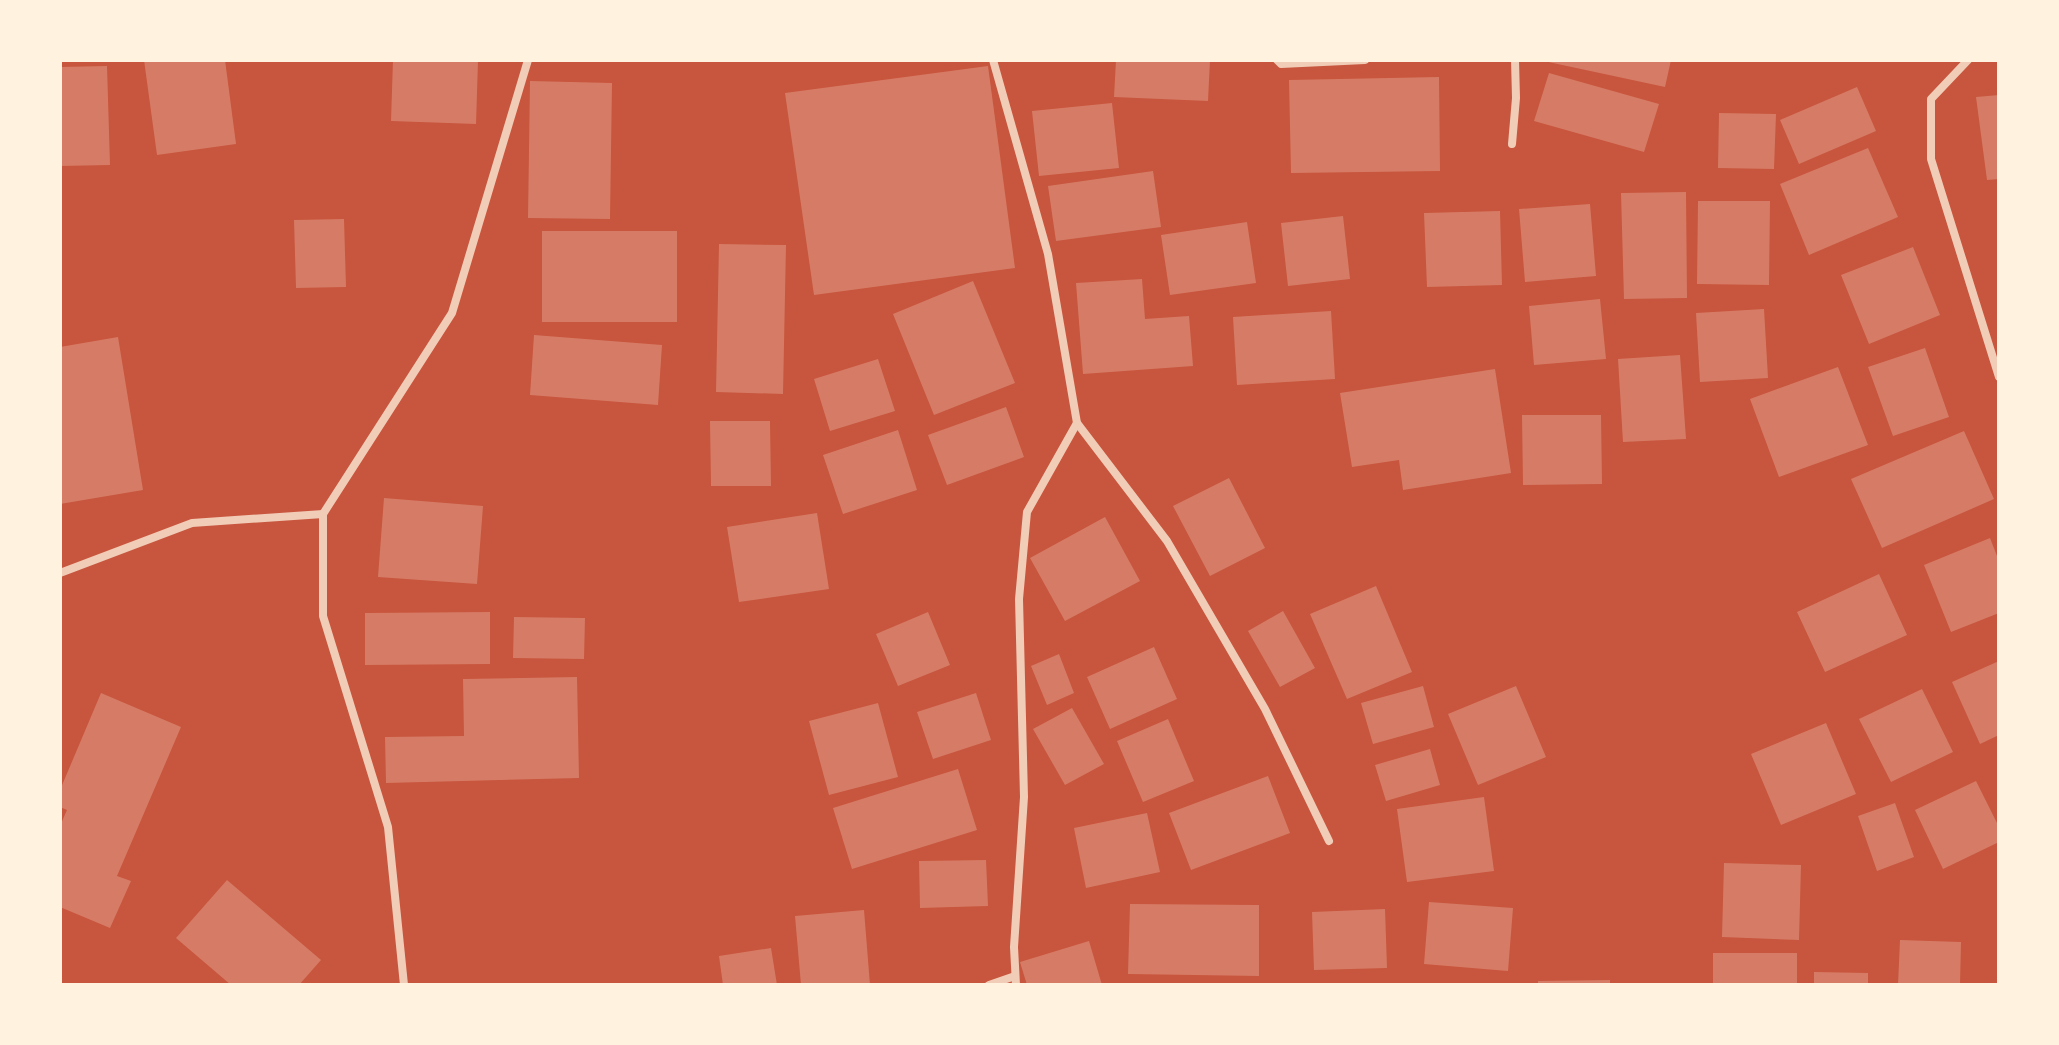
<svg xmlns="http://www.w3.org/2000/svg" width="2059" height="1045" font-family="'Noto Sans',sans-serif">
<rect width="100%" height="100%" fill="#c8553d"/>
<g fill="#d67c66">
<path d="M 144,60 L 225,60 L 236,144 L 157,155 Z"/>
<path d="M 393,60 L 478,60 L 476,124 L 391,121 Z"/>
<path d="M 1116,60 L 1210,60 L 1208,101 L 1114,97 Z"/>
<path d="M 1539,60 L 1671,60 L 1665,87 Z"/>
<path d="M 107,66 L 110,165 L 60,166 L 60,67 Z"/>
<path d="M 988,66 L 1015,268 L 814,295 L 785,93 Z"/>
<path d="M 1549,73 L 1659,104 L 1644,152 L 1534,121 Z"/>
<path d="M 1439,77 L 1440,171 L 1291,173 L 1289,80 Z"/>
<path d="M 530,81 L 612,83 L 610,219 L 528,218 Z"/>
<path d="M 1857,87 L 1876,131 L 1799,164 L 1780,120 Z"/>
<path d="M 1999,95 L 1999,179 L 1987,180 L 1976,97 Z"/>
<path d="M 1112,103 L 1119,168 L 1039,176 L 1032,111 Z"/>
<path d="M 1719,113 L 1776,114 L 1774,169 L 1718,168 Z"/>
<path d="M 1868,148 L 1898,217 L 1809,255 L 1780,184 Z"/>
<path d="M 1153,171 L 1161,227 L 1056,241 L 1048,186 Z"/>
<path d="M 1686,192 L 1687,298 L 1624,299 L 1621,193 Z"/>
<path d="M 1698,201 L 1770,201 L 1769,285 L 1697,284 Z"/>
<path d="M 1590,204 L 1596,276 L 1525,282 L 1519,209 Z"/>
<path d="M 1500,211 L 1502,285 L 1427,287 L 1424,213 Z"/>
<path d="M 1343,216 L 1350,279 L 1288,286 L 1281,223 Z"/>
<path d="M 344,219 L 346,287 L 296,288 L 294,220 Z"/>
<path d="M 1247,222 L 1256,283 L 1170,295 L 1161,235 Z"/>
<rect x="542" y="231" width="135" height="91"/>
<path d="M 719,244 L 786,245 L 783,394 L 716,392 Z"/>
<path d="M 1913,247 L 1940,315 L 1869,344 L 1841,275 Z"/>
<path d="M 1142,279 L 1145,319 L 1189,316 L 1193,366 L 1083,374 L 1076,283 Z"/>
<path d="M 973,281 L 1015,383 L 934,415 L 893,314 Z"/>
<path d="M 1600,299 L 1606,359 L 1534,365 L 1529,306 Z"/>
<path d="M 1764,309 L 1768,378 L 1700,382 L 1696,313 Z"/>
<path d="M 1331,311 L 1335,379 L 1237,385 L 1233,317 Z"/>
<path d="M 534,335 L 662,345 L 658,405 L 530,395 Z"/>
<path d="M 118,337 L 143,490 L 60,504 L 60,347 Z"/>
<path d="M 1925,348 L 1949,417 L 1893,436 L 1868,367 Z"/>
<path d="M 1680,355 L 1686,439 L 1623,442 L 1618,359 Z"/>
<path d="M 878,359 L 895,411 L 830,431 L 814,379 Z"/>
<path d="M 1838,367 L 1868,445 L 1779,477 L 1750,399 Z"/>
<path d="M 1495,369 L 1511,473 L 1403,490 L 1399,460 L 1352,467 L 1340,393 Z"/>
<path d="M 1006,407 L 1024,457 L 947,485 L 928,435 Z"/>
<path d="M 1522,415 L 1601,415 L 1602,484 L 1523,485 Z"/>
<path d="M 710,421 L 770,421 L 771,486 L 711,486 Z"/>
<path d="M 898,430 L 917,490 L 843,514 L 823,455 Z"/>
<path d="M 1964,431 L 1994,499 L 1882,548 L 1851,479 Z"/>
<path d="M 1229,478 L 1265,548 L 1210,576 L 1173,506 Z"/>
<path d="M 384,498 L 483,506 L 477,584 L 378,577 Z"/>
<path d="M 817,513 L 829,589 L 739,602 L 727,527 Z"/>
<path d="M 1105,517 L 1140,581 L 1065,621 L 1030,558 Z"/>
<path d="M 1990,538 L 1999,561 L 1999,613 L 1951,632 L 1924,565 Z"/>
<path d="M 1879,574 L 1907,635 L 1825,672 L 1797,612 Z"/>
<path d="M 1376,586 L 1412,672 L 1347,699 L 1310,614 Z"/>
<path d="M 1283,611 L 1315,668 L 1280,687 L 1248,631 Z"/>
<path d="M 490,612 L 490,664 L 365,665 L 365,613 Z"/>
<path d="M 928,612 L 950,665 L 898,686 L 876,634 Z"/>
<path d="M 514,617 L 585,618 L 584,659 L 513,658 Z"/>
<path d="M 1154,647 L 1177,699 L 1110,729 L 1087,677 Z"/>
<path d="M 1059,654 L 1074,693 L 1047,705 L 1031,666 Z"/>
<path d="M 1999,661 L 1999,735 L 1980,744 L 1952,682 Z"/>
<path d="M 577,677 L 579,778 L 386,783 L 385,737 L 464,736 L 463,679 Z"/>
<path d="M 1423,686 L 1434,727 L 1373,744 L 1361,703 Z"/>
<path d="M 1516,686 L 1546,757 L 1478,785 L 1448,714 Z"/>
<path d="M 1922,689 L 1953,752 L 1891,782 L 1859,719 Z"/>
<path d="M 101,693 L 181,727 L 117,876 L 131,881 L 110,928 L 60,907 L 60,826 L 67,810 L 60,807 L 60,790 Z"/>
<path d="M 976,693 L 991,740 L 933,759 L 917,712 Z"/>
<path d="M 878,703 L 898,777 L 829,795 L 809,721 Z"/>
<path d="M 1072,708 L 1104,764 L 1065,785 L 1033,729 Z"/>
<path d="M 1168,719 L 1194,781 L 1143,802 L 1117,741 Z"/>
<path d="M 1826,723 L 1856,794 L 1781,825 L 1751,754 Z"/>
<path d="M 1430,749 L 1440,785 L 1386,801 L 1375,765 Z"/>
<path d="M 958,769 L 977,830 L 852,869 L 833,808 Z"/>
<path d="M 1268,776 L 1290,833 L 1191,870 L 1169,813 Z"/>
<path d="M 1976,781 L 1999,827 L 1999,842 L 1943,869 L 1915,810 Z"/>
<path d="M 1484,797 L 1494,871 L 1407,882 L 1397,809 Z"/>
<path d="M 1895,803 L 1914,857 L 1877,871 L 1858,816 Z"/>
<path d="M 1147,813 L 1160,872 L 1086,888 L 1074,828 Z"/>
<path d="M 986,860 L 988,906 L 920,908 L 919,861 Z"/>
<path d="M 1724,863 L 1801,865 L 1799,940 L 1722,937 Z"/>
<path d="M 227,880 L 321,960 L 299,985 L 231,985 L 176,938 Z"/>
<path d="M 1429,902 L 1513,908 L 1508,971 L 1424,964 Z"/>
<path d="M 1130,904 L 1259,905 L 1259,976 L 1128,974 Z"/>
<path d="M 1385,909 L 1387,968 L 1314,970 L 1312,912 Z"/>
<path d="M 864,910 L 870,985 L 801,985 L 795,916 Z"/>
<path d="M 1900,940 L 1961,942 L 1960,985 L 1898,985 Z"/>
<path d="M 1089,941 L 1102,985 L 1027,985 L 1020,962 Z"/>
<path d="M 771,948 L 777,985 L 723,985 L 719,956 Z"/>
<rect x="1713" y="953" width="84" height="32"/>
<path d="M 1814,972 L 1868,973 L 1868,985 L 1814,985 Z"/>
<path d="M 1610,980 L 1610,985 L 1538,985 L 1538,981 Z"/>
</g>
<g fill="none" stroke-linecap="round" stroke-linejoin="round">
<g stroke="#f1ccb7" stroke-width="8">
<path d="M 993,60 L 1048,254 L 1077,423 L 1167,541 L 1265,709 L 1329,841"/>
<path d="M 1277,60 L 1281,64 L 1365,60"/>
<path d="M 1968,60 L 1931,99 L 1931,159 L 1999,377"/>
<path d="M 1512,144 L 1516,98 L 1515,60"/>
<path d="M 60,573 L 192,523 L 323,514"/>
<path d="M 404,985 L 388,827 L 323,616 L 323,514 L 452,313 L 528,60"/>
<path d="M 989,985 L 1015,976"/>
<path d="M 1016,985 L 1014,947 L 1024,797 L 1019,599 L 1027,512 L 1077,423"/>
</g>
</g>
<rect width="2059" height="1045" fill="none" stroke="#fff3e0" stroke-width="124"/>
</svg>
